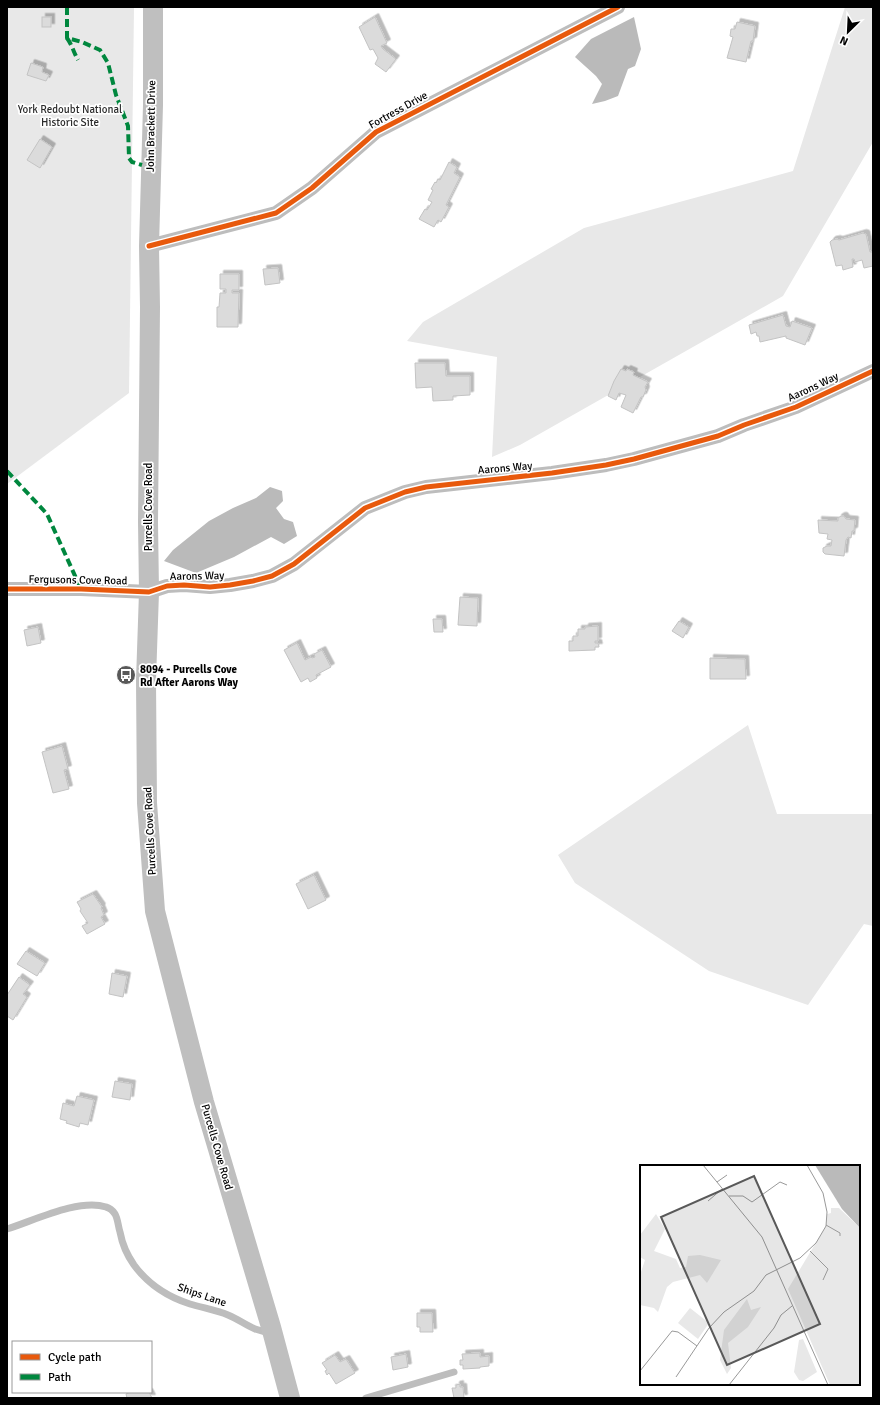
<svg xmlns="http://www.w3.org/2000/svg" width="880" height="1405" font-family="Signika,sans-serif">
<defs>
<filter id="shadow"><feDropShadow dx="3.5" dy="-3.5" stdDeviation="0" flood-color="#0004"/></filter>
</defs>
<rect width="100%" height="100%" fill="#fff"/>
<g fill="#e8e8e8">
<path d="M 7,7 L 134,7 L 129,393 L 7,484 Z"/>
<path d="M 845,7 L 873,7 L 873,142 L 783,296 L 520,445 L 492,457 L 497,357 L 407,341 L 423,322 L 584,228 L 793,171 Z"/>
<path d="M 748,725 L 777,814 L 873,814 L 873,926 L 864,924 L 808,1005 L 709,971 L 575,883 L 558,855 Z"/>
</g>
<g fill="#bababa">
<path d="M 634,17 L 641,49 L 635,66 L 628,69 L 618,96 L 605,101 L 592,104 L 602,84 L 596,76 L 575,57 L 591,39 Z"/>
<path d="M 270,487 L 282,491 L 283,501 L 276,508 L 284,519 L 293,522 L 297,536 L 284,544 L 271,537 L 234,557 L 196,573 L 164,561 L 173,550 L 209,521 L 233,508 L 256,498 Z"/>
</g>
<g fill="#dbdbdb" stroke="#c3c3c3" filter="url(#shadow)">
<rect x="42" y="17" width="9" height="10"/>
<path d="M 375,17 L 387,43 L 381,46 L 383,49 L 396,59 L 386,72 L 375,64 L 378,58 L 373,49 L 370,50 L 359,27 Z"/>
<path d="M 737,22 L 755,26 L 753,41 L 751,41 L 746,62 L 727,58 L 733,37 L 730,36 L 731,29 L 735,29 Z"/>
<path d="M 31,63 L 43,67 L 42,72 L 49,75 L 46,81 L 27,75 Z"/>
<path d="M 40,139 L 52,147 L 40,168 L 27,160 Z"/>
<path d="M 449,162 L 457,167 L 454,173 L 460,177 L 446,205 L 449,207 L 441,222 L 438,220 L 434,227 L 419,219 L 425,209 L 427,210 L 432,202 L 428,200 L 433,190 L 431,189 L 435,182 L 436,183 L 438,179 L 440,180 Z"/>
<path d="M 863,233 L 866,234 L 870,252 L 873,252 L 873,266 L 864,268 L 862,260 L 855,262 L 854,259 L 852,259 L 853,267 L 843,270 L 842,265 L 836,266 L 830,242 L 832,240 L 837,239 L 839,240 Z"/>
<path d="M 278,268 L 280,283 L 265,285 L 263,269 Z"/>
<path d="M 220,274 L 239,274 L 239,290 L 232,290 L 232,293 L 239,293 L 238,327 L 217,327 L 217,307 L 219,307 L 220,293 L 226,293 L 226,289 L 220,289 Z"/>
<path d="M 783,315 L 786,326 L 790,327 L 792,321 L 812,328 L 805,345 L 786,338 L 786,336 L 760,342 L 759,336 L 757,336 L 756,332 L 751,334 L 749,325 Z"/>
<path d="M 415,363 L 445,363 L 446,376 L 470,376 L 470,395 L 453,396 L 453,400 L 433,401 L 432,387 L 416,388 Z"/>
<path d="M 621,369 L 626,371 L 627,369 L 634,372 L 633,375 L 648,382 L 645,387 L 646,390 L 643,397 L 641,397 L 633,413 L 621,407 L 626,395 L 619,393 L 616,400 L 608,396 L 614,381 Z"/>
<path d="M 841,516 L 844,516 L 846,519 L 855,520 L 854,531 L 852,531 L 851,538 L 848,537 L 846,540 L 844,556 L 825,554 L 823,552 L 823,548 L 827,546 L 831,546 L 832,540 L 827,539 L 828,534 L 819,533 L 818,520 L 838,521 L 838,518 Z"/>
<path d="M 460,597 L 478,598 L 477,626 L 458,625 Z"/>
<path d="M 433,619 L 442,619 L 443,632 L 434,632 Z"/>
<path d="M 679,621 L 689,627 L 683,638 L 672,631 Z"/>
<path d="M 598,626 L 598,641 L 595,641 L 595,643 L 598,643 L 599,647 L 595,647 L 595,650 L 569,651 L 569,641 L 573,641 L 573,636 L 578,636 L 578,629 L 585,629 L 585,627 Z"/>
<path d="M 38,627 L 41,643 L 27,646 L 24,630 Z"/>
<path d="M 297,643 L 305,660 L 311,657 L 312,658 L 315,657 L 314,654 L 322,650 L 331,667 L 316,675 L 317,678 L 310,682 L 308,678 L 301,682 L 284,650 Z"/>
<path d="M 710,658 L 745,659 L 746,679 L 710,679 Z"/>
<path d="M 62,746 L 68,769 L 64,770 L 69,789 L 53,793 L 42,752 Z"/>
<path d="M 314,875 L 326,900 L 308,909 L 296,884 Z"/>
<path d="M 93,894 L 102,907 L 101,908 L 104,915 L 101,917 L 105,924 L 87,934 L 82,926 L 88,923 L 80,911 L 81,909 L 77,902 Z"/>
<path d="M 26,951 L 45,963 L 37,976 L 17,964 Z"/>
<path d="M 112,973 L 127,976 L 123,997 L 109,994 Z"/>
<path d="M 19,977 L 30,985 L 23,994 L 27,997 L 13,1020 L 7,1016 L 7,995 Z"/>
<path d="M 115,1081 L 132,1084 L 130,1100 L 112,1097 Z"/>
<path d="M 77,1096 L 94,1100 L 88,1125 L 80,1123 L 79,1127 L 66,1123 L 67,1121 L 60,1119 L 63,1103 L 74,1106 Z"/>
<path d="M 417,1313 L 432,1313 L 433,1332 L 420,1332 L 420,1327 L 417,1327 Z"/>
<path d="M 480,1353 L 480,1357 L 489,1356 L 489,1366 L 480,1367 L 480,1368 L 463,1369 L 463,1365 L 460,1365 L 460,1360 L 463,1360 L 462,1354 Z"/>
<path d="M 406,1354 L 408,1367 L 393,1370 L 391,1357 Z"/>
<path d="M 335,1355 L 340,1362 L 346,1359 L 355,1373 L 336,1384 L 329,1373 L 327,1375 L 325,1371 L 327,1370 L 322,1363 Z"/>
<path d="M 460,1384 L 460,1387 L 463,1387 L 464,1398 L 454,1398 L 452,1388 L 456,1388 L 456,1385 Z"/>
<path d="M 130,1392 L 149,1392 L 152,1398 L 127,1398 L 126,1394 Z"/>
</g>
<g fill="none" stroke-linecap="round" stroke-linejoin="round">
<g stroke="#bdbdbd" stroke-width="7">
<path d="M 7,1229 C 33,1221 79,1198 106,1207 C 110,1208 113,1211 115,1214 C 118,1219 118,1226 120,1232 C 122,1243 127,1255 134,1265 C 148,1284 168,1297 190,1304 C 203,1308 216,1310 228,1315 C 243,1321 253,1332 270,1332"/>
<path d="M 366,1398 L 454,1372"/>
</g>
<g stroke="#bdbdbd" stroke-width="14">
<path d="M 149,246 L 276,213 L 312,188 L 376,132 L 618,7"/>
<path d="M 7,589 L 81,589 L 149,592 L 167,586 L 184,585 L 210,587 L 230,585 L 253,581 L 272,576 L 294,564 L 365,508 L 405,492 L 426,487 L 552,473 L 606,465 L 634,459 L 718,436 L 744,425 L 796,407 L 873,371"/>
</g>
<path stroke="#bfbfbf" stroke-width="20" d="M 153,7 L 153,105 L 149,246 L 150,307 L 148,522 L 149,592 L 146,680 L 147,803 L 155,911 L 204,1102 L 271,1327 L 290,1398"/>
<g stroke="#00873e" stroke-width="4" stroke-dasharray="8 4" stroke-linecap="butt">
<path d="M 67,7 L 67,38 L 82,42 L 100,50 L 108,63 L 116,95 L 128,126 L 129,158 L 132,162 L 142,165"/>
<path d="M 67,38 C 72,45 74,53 78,60"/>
<path d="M 7,471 L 47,514 L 81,589"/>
</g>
<defs>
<g id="cycleway">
<path d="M 149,246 L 276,213 L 312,188 L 376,132 L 618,7"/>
<path d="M 7,589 L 81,589 L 149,592 L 167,586 L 184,585 L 210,587 L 230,585 L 253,581 L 272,576 L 294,564 L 365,508 L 405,492 L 426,487 L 552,473 L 606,465 L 634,459 L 718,436 L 744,425 L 796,407 L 873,371"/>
</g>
</defs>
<use href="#cycleway" stroke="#fff" stroke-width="8"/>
<use href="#cycleway" stroke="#e8590c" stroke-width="5"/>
</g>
<defs>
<symbol id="bus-disc" viewBox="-11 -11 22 22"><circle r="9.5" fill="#595959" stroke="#fff"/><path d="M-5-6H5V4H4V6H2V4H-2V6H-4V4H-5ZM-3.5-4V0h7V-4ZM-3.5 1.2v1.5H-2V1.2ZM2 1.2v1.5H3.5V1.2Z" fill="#fff"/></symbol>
</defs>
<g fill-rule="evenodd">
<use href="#bus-disc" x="115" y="664" width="22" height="22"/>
</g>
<g text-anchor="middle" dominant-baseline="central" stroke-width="3.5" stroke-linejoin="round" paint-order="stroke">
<g font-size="11" fill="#2c2c2c" stroke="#fff">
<text x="70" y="109">York Redoubt National<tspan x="70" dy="13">Historic Site</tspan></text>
</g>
<g font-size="11" fill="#000" stroke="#fff">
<text transform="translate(398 110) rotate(-29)">Fortress Drive</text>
<text transform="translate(151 126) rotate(-89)">John Brackett Drive</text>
<text transform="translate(813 387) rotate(-25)">Aarons Way</text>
<text transform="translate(505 468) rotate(-5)">Aarons Way</text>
<text transform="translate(148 507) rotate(-90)">Purcells Cove Road</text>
<text transform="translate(197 576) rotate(-1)">Aarons Way</text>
<text transform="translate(78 580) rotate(1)">Fergusons Cove Road</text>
<text transform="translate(150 831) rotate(-93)">Purcells Cove Road</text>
<text transform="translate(217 1147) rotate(74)">Purcells Cove Road</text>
<text transform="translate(202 1295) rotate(19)">Ships Lane</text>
</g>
<g font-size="11" font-weight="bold" fill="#000" stroke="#fff" text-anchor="start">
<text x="140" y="669">8094 - Purcells Cove<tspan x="140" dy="13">Rd After Aarons Way</tspan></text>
</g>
</g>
<g transform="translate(640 1165)">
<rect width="220" height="220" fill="#fff"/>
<path d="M 191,43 L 199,43 L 220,63 L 220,220 L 190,220 L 148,124 L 186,61 L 187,49 L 191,48 ZM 16,49 L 25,64 L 14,86 L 36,94 L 40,103 L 46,102 L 48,91 L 60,90 L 81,95 L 67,118 L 60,110 L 33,117 L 27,122 L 18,147 L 14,143 L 0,140 L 0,110 L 5,95 L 0,92 L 0,70 ZM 107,134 L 111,145 L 121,142 L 108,162 L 88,178 L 91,203 L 87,209 L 80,195 L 84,165 ZM 50,143 L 69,158 L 58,174 L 38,158 ZM 163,174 L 177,207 L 163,216 L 159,215 L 154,207 L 159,175 Z" fill="#e8e8e8"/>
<path d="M 175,0 L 220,0 L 220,63 L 202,44 Z" fill="#bababa"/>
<path fill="none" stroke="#999" stroke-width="1" d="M 63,0 L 122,72 L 188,220M 77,17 L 87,10M 89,31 L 103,31 L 112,37 L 140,17 L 147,20M 68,36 L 82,24M 186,60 L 200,68 L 200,71M 170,86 L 188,104 L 183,115M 0,206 L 32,166 L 38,167 L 57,181M 36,212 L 69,163 L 84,147 L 114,126 L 126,110 L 160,93 L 176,78 L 186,61 L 187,47 L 183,28 L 167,0M 89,220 L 134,163 L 141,150 L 152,141"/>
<path fill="#595959" fill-opacity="0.15" stroke="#595959" stroke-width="2" d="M 114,11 L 180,159 L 87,200 L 21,52 Z"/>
<rect width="220" height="220" fill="none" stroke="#000" stroke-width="2"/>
</g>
<rect width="880" height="1405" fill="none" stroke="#000000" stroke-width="16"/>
<rect x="12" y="1341" width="140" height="52" fill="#ffffff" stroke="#999999"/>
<rect x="20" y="1354" width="20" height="6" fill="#e8590c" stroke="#999999"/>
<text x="48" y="1361" font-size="12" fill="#000000">Cycle path</text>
<rect x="20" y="1374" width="20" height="6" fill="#00873e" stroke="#999999"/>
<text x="48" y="1381" font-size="12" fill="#000000">Path</text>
<g transform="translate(848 32) rotate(204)" stroke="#ffffff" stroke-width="3" paint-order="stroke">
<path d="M0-3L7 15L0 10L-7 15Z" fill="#000000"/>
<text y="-6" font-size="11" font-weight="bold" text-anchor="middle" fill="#000000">N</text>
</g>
</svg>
